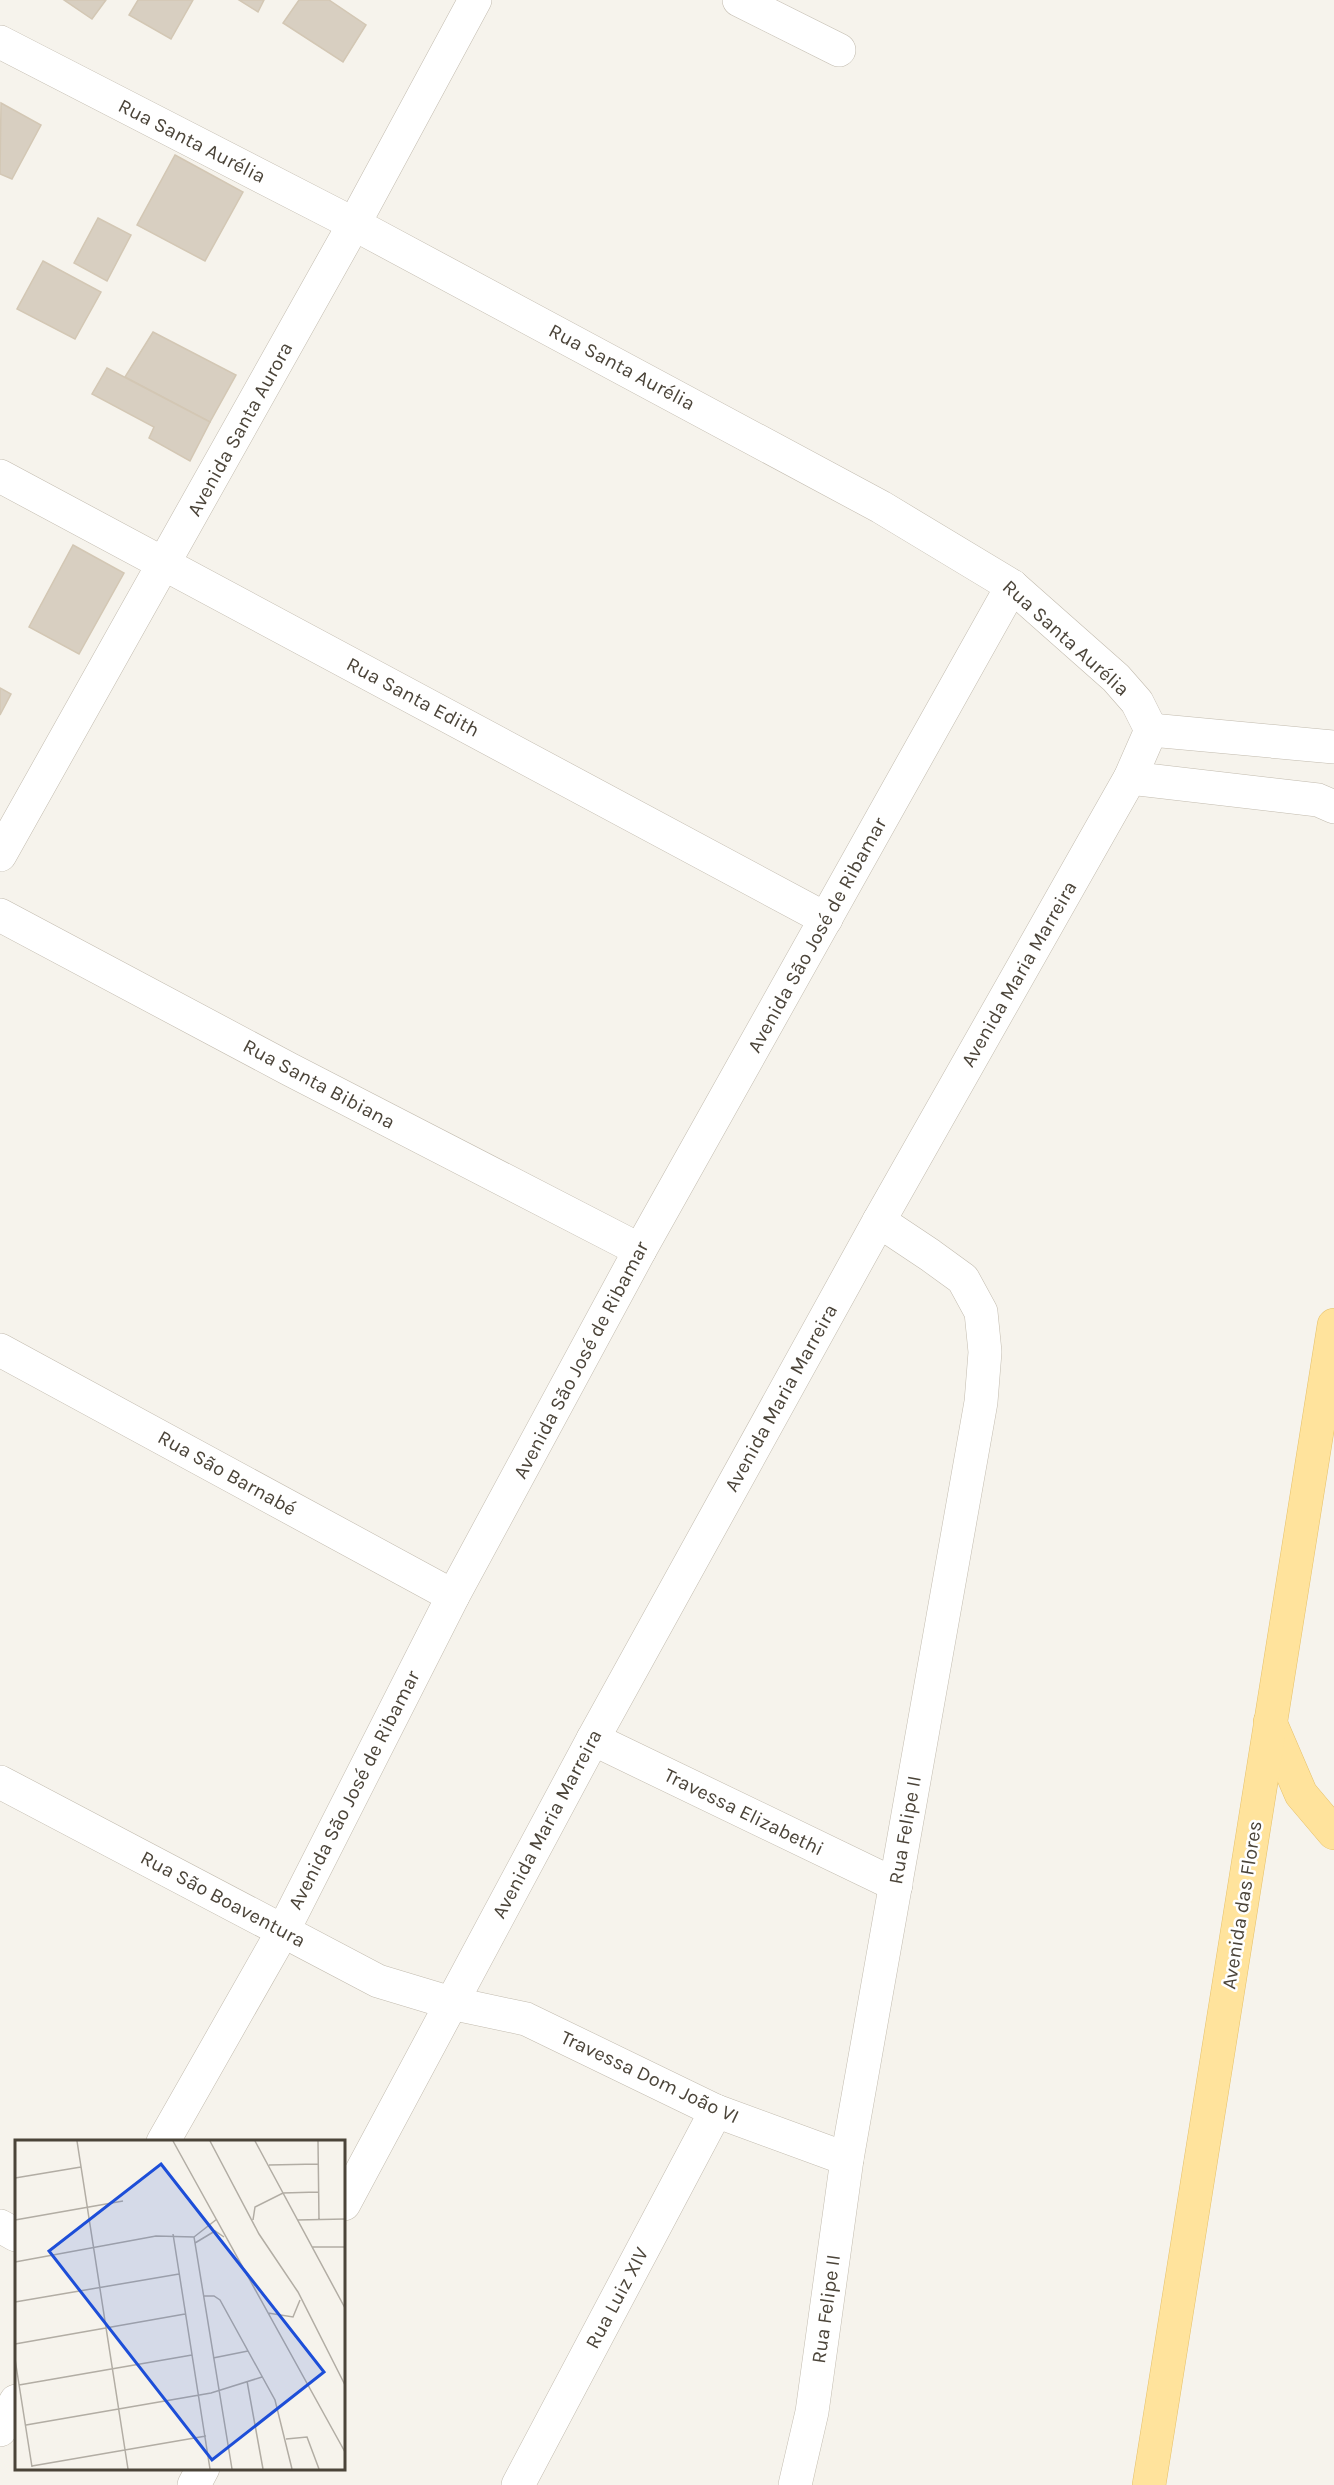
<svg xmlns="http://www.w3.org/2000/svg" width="1334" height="2485" font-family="Karla,sans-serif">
<rect width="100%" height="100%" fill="#f6f3ec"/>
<g fill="#d8cfc1" stroke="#d3c7b4" stroke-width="1.5">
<path d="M 64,0 L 106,0 L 92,19 Z"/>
<path d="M 138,0 L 193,0 L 171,39 L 129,15 Z"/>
<path d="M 239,0 L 264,0 L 258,12 Z"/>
<path d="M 299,0 L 329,0 L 366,25 L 343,62 L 283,23 Z"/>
<path d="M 1,103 L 41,125 L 12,179 L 0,174 Z"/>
<path d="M 175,155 L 243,192 L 205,261 L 137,225 Z"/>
<path d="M 98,218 L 131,235 L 107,281 L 74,263 Z"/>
<path d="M 43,261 L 101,292 L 75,339 L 17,309 Z"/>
<path d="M 153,332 L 236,375 L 210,422 L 125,377 Z"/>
<path d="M 107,368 L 210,422 L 190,461 L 149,438 L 154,427 L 92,394 Z"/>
<path d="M 73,545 L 124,573 L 79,654 L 29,627 Z"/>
<path d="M 0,688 L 11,694 L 0,715 Z"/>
</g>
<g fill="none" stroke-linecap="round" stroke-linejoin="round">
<defs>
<g id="minor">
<path d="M 739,0 L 839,50"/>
<path d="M 0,42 L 354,224 L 881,507 L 1012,586 L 1116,678 L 1137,702 L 1151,730 L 1130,778 L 879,1221 L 593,1739 L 344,2204"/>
<path d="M 0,476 L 826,919"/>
<path d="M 1151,730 L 1334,747"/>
<path d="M 1130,778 L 1318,800 L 1334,807"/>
<path d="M 0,855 L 354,224 L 475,0"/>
<path d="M 0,915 L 289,1069 L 640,1250"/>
<path d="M 0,1350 L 453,1596"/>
<path d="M 593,1739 L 896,1885"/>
<path d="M 0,1782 L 378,1981 L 451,2003 L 526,2019 L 716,2111 L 847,2159"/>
<path d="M 163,2142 L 283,1931 L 453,1596 L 640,1250 L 1012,586"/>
<path d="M 0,2226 L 16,2235"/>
<path d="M 0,2430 L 16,2401"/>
<path d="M 194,2485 L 203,2468"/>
<path d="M 518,2485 L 716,2111"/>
<path d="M 795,2485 L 812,2412 L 847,2159 L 981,1402 L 985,1352 L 981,1312 L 963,1279 L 930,1255 L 879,1221"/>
</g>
<g id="major">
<path d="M 1270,1722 L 1301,1794 L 1334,1833"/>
<path d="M 1149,2485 L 1334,1325"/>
</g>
</defs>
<use href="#minor" stroke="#c2bbae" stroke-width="34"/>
<use href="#major" stroke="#e6c16a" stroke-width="34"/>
<use href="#minor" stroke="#fff" stroke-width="33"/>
<use href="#major" stroke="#ffe39c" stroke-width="33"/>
</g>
<g text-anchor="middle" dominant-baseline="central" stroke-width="5" stroke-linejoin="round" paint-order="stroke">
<g font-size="20" fill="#4b4439" stroke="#fff">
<text transform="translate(192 141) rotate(27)">Rua Santa Aurélia</text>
<text transform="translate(622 367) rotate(28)">Rua Santa Aurélia</text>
<text transform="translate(240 429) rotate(-61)">Avenida Santa Aurora</text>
<text transform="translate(1066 638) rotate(42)">Rua Santa Aurélia</text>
<text transform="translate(413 697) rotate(28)">Rua Santa Edith</text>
<text transform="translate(817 935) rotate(-61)">Avenida São José de Ribamar</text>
<text transform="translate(1019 974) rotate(-60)">Avenida Maria Marreira</text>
<text transform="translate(319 1084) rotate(28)">Rua Santa Bibiana</text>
<text transform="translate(581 1360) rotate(-62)">Avenida São José de Ribamar</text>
<text transform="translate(781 1398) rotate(-61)">Avenida Maria Marreira</text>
<text transform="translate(227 1473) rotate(29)">Rua São Barnabé</text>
<text transform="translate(354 1790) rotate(-63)">Avenida São José de Ribamar</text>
<text transform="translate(744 1812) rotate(26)">Travessa Elizabethi</text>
<text transform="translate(547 1824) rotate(-62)">Avenida Maria Marreira</text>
<text transform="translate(905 1830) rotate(-80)">Rua Felipe II</text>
<text transform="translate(223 1899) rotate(28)">Rua São Boaventura</text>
<text transform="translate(1242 1905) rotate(-81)">Avenida das Flores</text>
<text transform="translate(650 2077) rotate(25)">Travessa Dom João VI</text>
<text transform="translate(617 2298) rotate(-62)">Rua Luiz XIV</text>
<text transform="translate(826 2309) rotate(-82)">Rua Felipe II</text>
</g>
</g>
<g transform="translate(15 2140)">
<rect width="330" height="330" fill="#f6f3ec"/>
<path fill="none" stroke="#b2ada4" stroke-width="1.5" d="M 62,1 L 113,329M 158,1 L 330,312M 195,1 L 244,94 L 283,152 L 330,245M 240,1 L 330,168M 303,1 L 304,80M 254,25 L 303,24M 0,38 L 66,27M 0,80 L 108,61M 238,80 L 240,67 L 268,53 L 303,52M 282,80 L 330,79M 158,94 L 195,329M 179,97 L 202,79M 180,103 L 200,91 L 209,97M 297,107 L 330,107M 0,122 L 141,96 L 179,97 L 217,329M 188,156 L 199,156 L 205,160 L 260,260 L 277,329M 0,162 L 164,134M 253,173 L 278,177 L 285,160M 0,204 L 170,174M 198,218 L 233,211M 0,219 L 17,327M 232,241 L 248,329M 4,245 L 177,215M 11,285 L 196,253 L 247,237M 271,299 L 292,297 L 304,329M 17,326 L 191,296"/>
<path fill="#1d4ed8" fill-opacity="0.15" stroke="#1d4ed8" stroke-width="3" d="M 146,24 L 309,232 L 197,320 L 34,111 Z"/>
<rect width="330" height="330" fill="none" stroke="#4b4439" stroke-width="3"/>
</g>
</svg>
